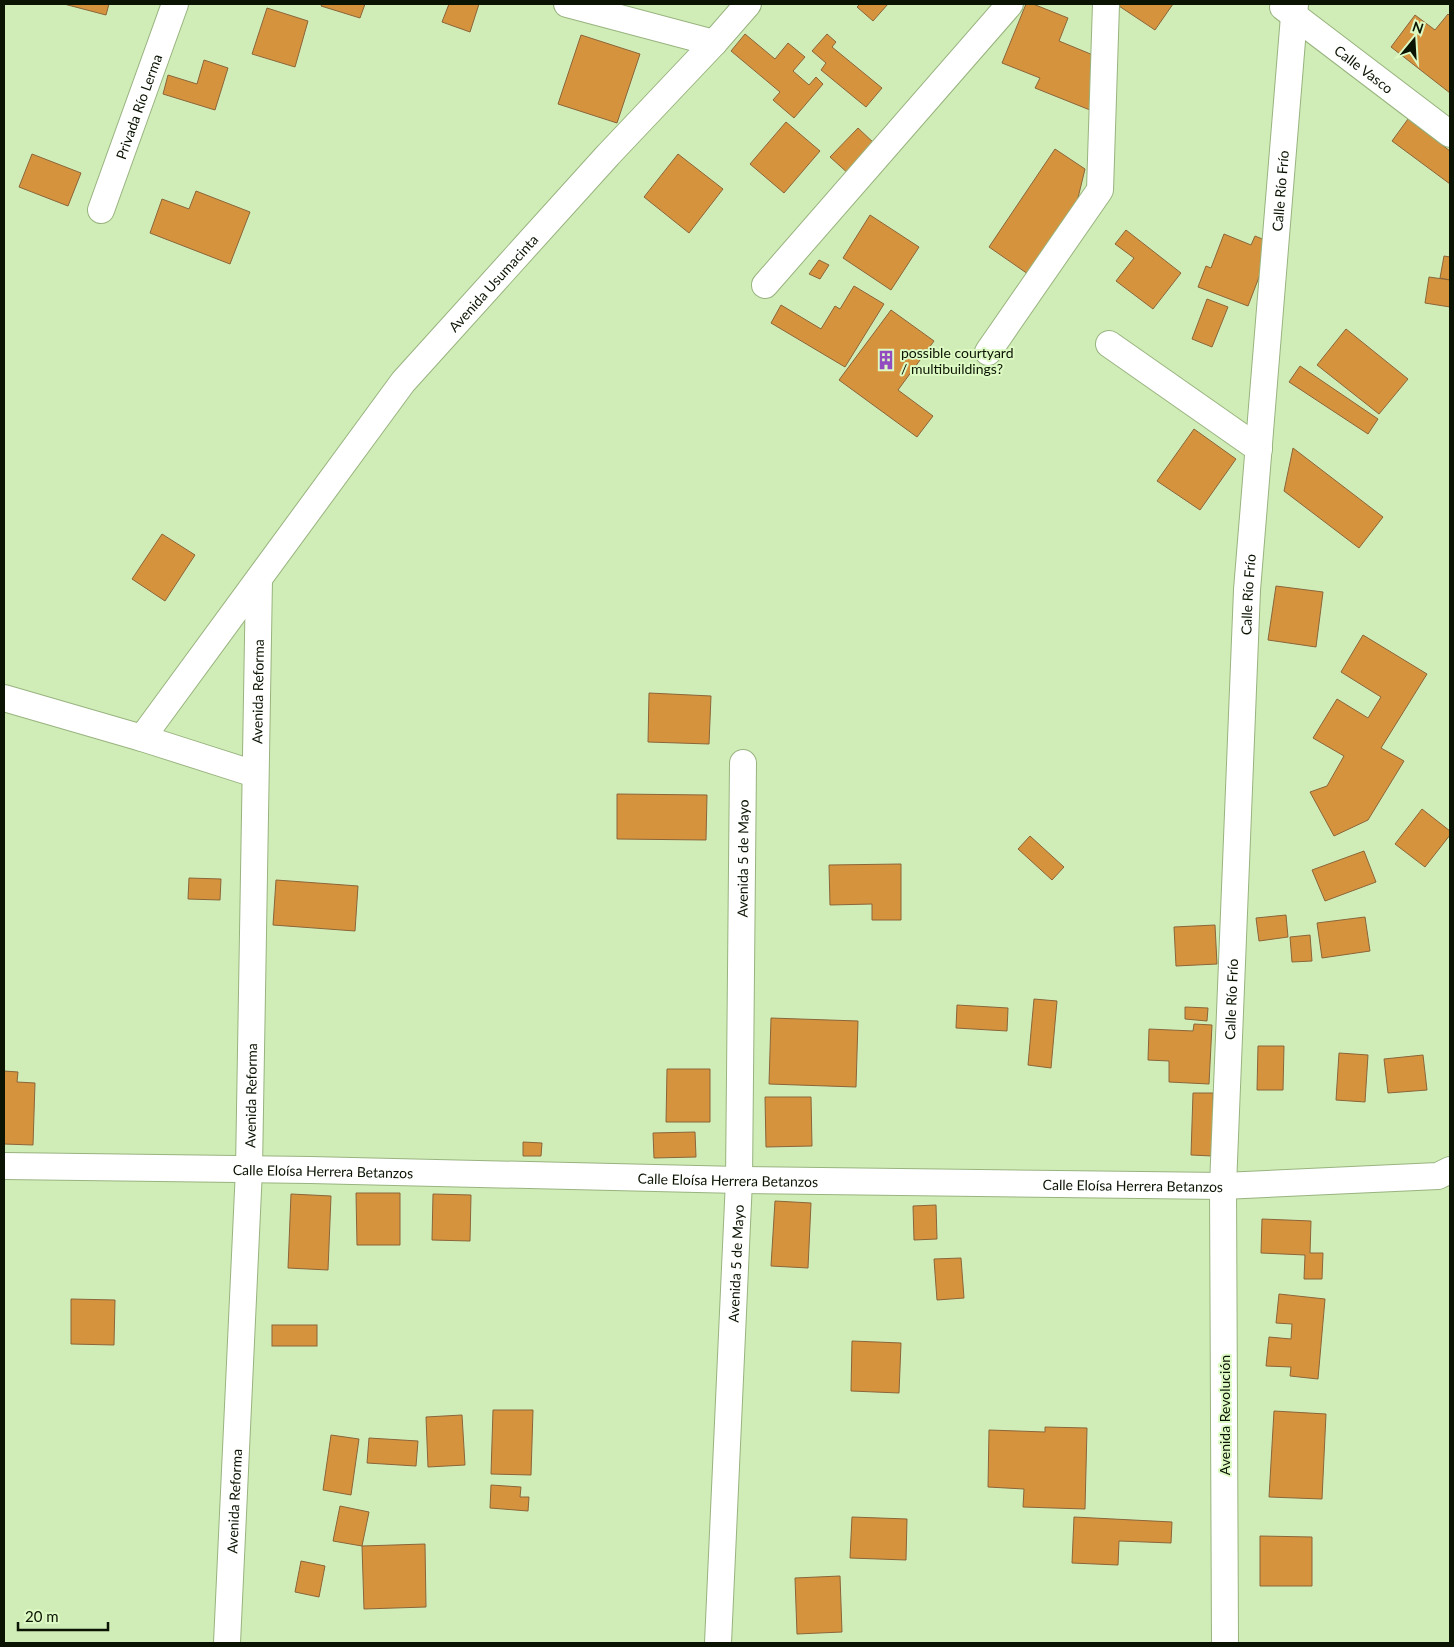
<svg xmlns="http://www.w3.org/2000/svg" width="1454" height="1647" font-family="Lato,sans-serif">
<rect width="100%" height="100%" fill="#d1edb7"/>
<g fill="#d5933e" stroke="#8b6539">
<path d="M 64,4 L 109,4 L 106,15 Z"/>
<path d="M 322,4 L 365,4 L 360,18 L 321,6 Z"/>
<path d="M 449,4 L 479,4 L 470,32 L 442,22 Z"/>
<path d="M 860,4 L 888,4 L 873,21 L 857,7 Z"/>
<path d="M 1026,4 L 1033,4 L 1068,18 L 1059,41 L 1093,55 L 1090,110 L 1035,88 L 1040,78 L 1002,63 Z"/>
<path d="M 1116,4 L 1173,4 L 1155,30 Z"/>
<path d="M 267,8 L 308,21 L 295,67 L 252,54 Z"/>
<path d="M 1448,14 L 1450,16 L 1450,93 L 1391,47 L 1415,15 L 1435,30 Z"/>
<path d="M 745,34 L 775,59 L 788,43 L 805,57 L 793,71 L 809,85 L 816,77 L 823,84 L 794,118 L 773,100 L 780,92 L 731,51 Z"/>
<path d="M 827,34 L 836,42 L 832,47 L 882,88 L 866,107 L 821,70 L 826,63 L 812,51 Z"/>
<path d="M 581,35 L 640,54 L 617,123 L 558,104 Z"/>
<path d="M 204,60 L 228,68 L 215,110 L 163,94 L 168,75 L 197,84 Z"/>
<path d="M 1408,119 L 1450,151 L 1450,184 L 1392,141 Z"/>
<path d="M 786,122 L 820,151 L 784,193 L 750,164 Z"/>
<path d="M 858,128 L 877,146 L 850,175 L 830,157 Z"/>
<path d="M 1055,149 L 1085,169 L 1077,202 L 1028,274 L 989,247 Z"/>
<path d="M 32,154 L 81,173 L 68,206 L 19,187 Z"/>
<path d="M 678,154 L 723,189 L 689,233 L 644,197 Z"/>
<path d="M 196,191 L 250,212 L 230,264 L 150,233 L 162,199 L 189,209 Z"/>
<path d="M 870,215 L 919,247 L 891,290 L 843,258 Z"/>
<path d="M 1126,230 L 1181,273 L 1153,309 L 1116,281 L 1134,258 L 1115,244 Z"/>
<path d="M 1224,234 L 1251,245 L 1255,236 L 1272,243 L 1248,306 L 1198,287 L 1206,266 L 1211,268 Z"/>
<path d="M 1444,256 L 1450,257 L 1450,280 L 1440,278 Z"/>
<path d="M 819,260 L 829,265 L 820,279 L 809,274 Z"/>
<path d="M 1429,277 L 1450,280 L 1450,307 L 1425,303 Z"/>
<path d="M 854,286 L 884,304 L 845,367 L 771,323 L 781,305 L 821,329 L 835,306 L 840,309 Z"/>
<path d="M 1207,299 L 1228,307 L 1212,347 L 1192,339 Z"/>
<path d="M 891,310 L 934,341 L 898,390 L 933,416 L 917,437 L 839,380 Z"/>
<path d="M 1346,329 L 1408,379 L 1379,414 L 1317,365 Z"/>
<path d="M 1300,366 L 1378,419 L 1368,434 L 1289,382 Z"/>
<path d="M 1194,429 L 1236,459 L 1200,510 L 1157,481 Z"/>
<path d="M 1293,448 L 1383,517 L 1359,548 L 1284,491 Z"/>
<path d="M 162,534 L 195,555 L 165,601 L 132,579 Z"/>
<path d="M 1276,586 L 1323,592 L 1316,647 L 1268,640 Z"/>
<path d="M 1363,635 L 1427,674 L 1381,748 L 1404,761 L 1368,820 L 1334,836 L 1310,792 L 1327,786 L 1344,756 L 1313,738 L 1337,699 L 1368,718 L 1381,697 L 1341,672 Z"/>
<path d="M 649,693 L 711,696 L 709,744 L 648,742 Z"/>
<path d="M 617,794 L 707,795 L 706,840 L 617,839 Z"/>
<path d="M 1422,809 L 1450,831 L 1450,835 L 1425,867 L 1395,844 Z"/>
<path d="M 1030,836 L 1064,867 L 1052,880 L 1018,849 Z"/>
<path d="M 1364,851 L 1376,882 L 1325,901 L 1312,870 Z"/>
<path d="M 901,864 L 901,920 L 872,920 L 872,904 L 830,905 L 829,865 Z"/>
<path d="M 189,878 L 221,879 L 220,900 L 188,899 Z"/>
<path d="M 276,880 L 358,886 L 355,931 L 273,925 Z"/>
<path d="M 1286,915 L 1288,937 L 1259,941 L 1256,918 Z"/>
<path d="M 1365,917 L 1370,951 L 1322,958 L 1317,923 Z"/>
<path d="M 1215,925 L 1217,964 L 1176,966 L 1174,927 Z"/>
<path d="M 1310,935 L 1312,961 L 1292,962 L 1290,937 Z"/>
<path d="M 1034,999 L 1057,1001 L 1051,1068 L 1028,1065 Z"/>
<path d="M 957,1005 L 1008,1008 L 1007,1031 L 956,1028 Z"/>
<path d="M 1185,1007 L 1208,1008 L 1207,1021 L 1185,1019 Z"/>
<path d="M 771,1018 L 858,1021 L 856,1087 L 769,1084 Z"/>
<path d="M 1194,1024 L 1212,1025 L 1209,1084 L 1169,1082 L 1169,1061 L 1148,1060 L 1149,1029 L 1193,1031 Z"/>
<path d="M 1258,1046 L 1284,1046 L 1283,1090 L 1257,1090 Z"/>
<path d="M 1339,1053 L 1368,1055 L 1365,1102 L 1336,1100 Z"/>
<path d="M 1423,1055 L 1427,1090 L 1388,1093 L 1384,1059 Z"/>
<path d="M 667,1069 L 710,1069 L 710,1122 L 666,1122 Z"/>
<path d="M 4,1071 L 18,1072 L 17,1082 L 35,1083 L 33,1145 L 4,1144 Z"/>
<path d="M 1193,1093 L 1213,1093 L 1212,1156 L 1191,1155 Z"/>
<path d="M 765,1097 L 811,1097 L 812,1146 L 766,1147 Z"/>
<path d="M 695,1132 L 696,1157 L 654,1158 L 653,1133 Z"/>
<path d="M 523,1142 L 542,1143 L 541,1156 L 523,1156 Z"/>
<path d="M 356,1193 L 400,1193 L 400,1245 L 357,1245 Z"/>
<path d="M 291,1194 L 331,1196 L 328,1270 L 288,1268 Z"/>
<path d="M 433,1194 L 471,1195 L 470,1241 L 432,1240 Z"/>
<path d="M 775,1201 L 811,1203 L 808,1268 L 771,1266 Z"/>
<path d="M 936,1205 L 937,1239 L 914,1240 L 913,1206 Z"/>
<path d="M 1262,1219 L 1311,1221 L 1310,1253 L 1323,1253 L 1322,1279 L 1304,1279 L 1305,1255 L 1261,1253 Z"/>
<path d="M 961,1258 L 964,1298 L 937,1300 L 934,1259 Z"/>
<path d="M 1279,1294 L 1325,1299 L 1318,1379 L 1290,1376 L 1291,1367 L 1266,1366 L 1269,1337 L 1291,1339 L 1292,1324 L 1276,1323 Z"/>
<path d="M 71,1299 L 115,1300 L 114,1345 L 71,1344 Z"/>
<rect x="272" y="1325" width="45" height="21"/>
<path d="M 852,1341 L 901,1343 L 899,1393 L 851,1391 Z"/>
<path d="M 493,1410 L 533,1410 L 531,1475 L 491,1474 Z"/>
<path d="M 1274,1411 L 1326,1414 L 1322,1499 L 1269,1497 Z"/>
<path d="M 462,1415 L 465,1465 L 428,1467 L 426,1417 Z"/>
<path d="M 1045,1427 L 1087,1428 L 1085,1509 L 1023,1507 L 1024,1489 L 988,1487 L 989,1430 L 1045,1432 Z"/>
<path d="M 331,1435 L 359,1439 L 351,1495 L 323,1490 Z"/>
<path d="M 369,1438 L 418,1441 L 416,1466 L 367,1463 Z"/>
<path d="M 491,1485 L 521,1487 L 520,1497 L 529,1497 L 528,1511 L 490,1508 Z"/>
<path d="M 340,1506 L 369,1512 L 362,1546 L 333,1541 Z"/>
<path d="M 852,1517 L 907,1519 L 906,1560 L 850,1558 Z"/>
<path d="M 1074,1517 L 1172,1522 L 1171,1543 L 1119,1541 L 1118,1565 L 1072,1563 Z"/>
<path d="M 1260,1536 L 1312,1537 L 1312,1586 L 1260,1586 Z"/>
<path d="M 425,1544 L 426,1607 L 364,1609 L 362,1546 Z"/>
<path d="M 301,1561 L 325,1566 L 319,1597 L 295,1592 Z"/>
<path d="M 840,1576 L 842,1632 L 797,1634 L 795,1578 Z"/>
</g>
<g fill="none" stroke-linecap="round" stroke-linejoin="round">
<defs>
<g id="street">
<path d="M 567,4 L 714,43"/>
<path id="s1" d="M 1283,7 L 1450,134"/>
<path id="s2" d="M 101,210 L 175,4"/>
<path d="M 765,285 L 1010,4"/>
<path d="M 1109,344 L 1259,449"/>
<path d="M 988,352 L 1100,190 L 1106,4"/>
<path id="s3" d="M 4,698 L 142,738 L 403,382 L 608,155 L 714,43 L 748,4"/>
<path d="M 142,738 L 255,774"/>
<path id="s4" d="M 4,1166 L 310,1170 L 739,1180 L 1223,1186 L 1438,1176 L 1450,1170"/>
<path id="s5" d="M 227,1643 L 249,1169 L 259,579"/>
<path id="s6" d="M 718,1643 L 739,1180 L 743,763"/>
<path id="s7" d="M 1225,1643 L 1223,1186 L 1247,590 L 1295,4"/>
</g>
</defs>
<use href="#street" stroke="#98b37f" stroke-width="28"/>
<use href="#street" stroke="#fff" stroke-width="26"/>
</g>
<defs>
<symbol id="building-bare" viewBox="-9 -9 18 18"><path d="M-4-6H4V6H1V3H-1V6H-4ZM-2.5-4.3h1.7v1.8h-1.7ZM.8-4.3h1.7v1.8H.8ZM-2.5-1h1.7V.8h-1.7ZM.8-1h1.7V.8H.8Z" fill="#934cc0" stroke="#defac4" stroke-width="2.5" paint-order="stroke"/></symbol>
</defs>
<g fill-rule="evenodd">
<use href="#building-bare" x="872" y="346" width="28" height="28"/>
</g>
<g text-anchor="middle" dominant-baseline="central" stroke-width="4" stroke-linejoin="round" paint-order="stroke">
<g font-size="14" fill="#0b1403" stroke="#defac4">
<text stroke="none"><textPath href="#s1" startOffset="102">Calle Vasco</textPath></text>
<text stroke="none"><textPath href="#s2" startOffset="110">Privada Río Lerma</textPath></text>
<text stroke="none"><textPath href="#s7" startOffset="1454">Calle Río Frío</textPath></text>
<text stroke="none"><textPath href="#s3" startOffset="719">Avenida Usumacinta</textPath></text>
<text stroke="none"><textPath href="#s7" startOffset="1049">Calle Río Frío</textPath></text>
<text stroke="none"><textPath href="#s5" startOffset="952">Avenida Reforma</textPath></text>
<text stroke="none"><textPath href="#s6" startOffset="785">Avenida 5 de Mayo</textPath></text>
<text stroke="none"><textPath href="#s7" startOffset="644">Calle Río Frío</textPath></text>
<text stroke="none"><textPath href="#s5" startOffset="548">Avenida Reforma</textPath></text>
<text stroke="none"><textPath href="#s4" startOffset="319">Calle Eloísa Herrera Betanzos</textPath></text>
<text stroke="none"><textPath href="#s4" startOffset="724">Calle Eloísa Herrera Betanzos</textPath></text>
<text stroke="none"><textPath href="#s4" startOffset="1129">Calle Eloísa Herrera Betanzos</textPath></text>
<text stroke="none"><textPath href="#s6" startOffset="380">Avenida 5 de Mayo</textPath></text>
<text transform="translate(1224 1415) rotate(-90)">Avenida Revolución</text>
<text stroke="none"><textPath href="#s5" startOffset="142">Avenida Reforma</textPath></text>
</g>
<g font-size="14" fill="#0b1403" stroke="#defac4" text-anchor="start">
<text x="901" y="352">possible courtyard<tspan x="901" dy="16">/ multibuildings?</tspan></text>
</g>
</g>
<rect width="1454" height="1647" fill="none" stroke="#0b1403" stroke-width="10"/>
<g transform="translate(1414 40) rotate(18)" stroke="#defac4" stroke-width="4" paint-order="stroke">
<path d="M0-4L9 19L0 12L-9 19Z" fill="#0b1403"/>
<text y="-8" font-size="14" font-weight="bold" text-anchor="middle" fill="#0b1403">N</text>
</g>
<path d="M18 1622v8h90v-8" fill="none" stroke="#0b1403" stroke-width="2.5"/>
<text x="25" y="1622" font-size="15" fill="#0b1403" stroke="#defac4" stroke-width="4" paint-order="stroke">20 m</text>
</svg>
